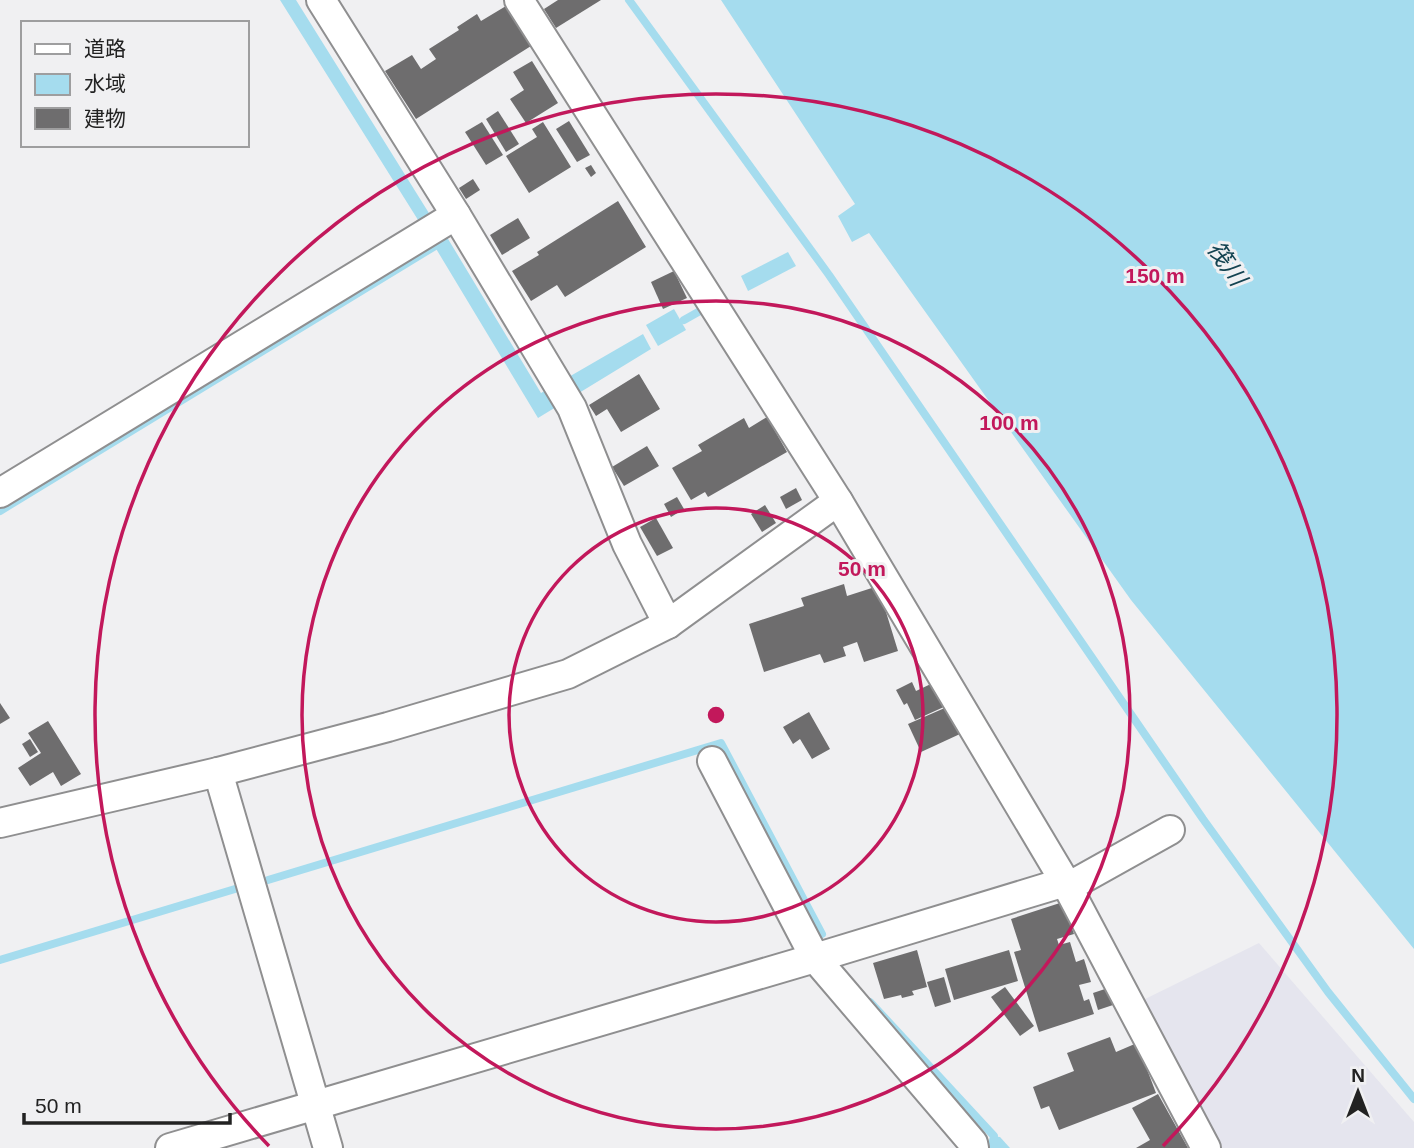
<svg xmlns="http://www.w3.org/2000/svg" width="1414" height="1148" font-family="Arial,'Noto Sans JP',sans-serif">
<rect width="100%" height="100%" fill="#f0f0f2"/>
<path fill="#e5e5ee" d="M 1259,943 L 1414,1122 L 1414,1148 L 1219,1148 L 1141,1001 Z"/>
<g fill="#a5dcee">
<path d="M 280,0 L 296,0 L 432,218 L 436,219 L 541,393 L 643,334 L 651,349 L 538,418 L 435,247 Z"/>
<path d="M 721,0 L 1414,0 L 1414,949 L 1131,600 L 869,233 L 852,242 L 838,216 L 855,204 Z"/>
<path d="M 788,252 L 796,266 L 748,291 L 741,276 Z"/>
<path d="M 674,309 L 686,330 L 658,346 L 646,325 Z"/>
<path d="M 991,1136 L 1000,1137 L 1010,1148 L 987,1148 Z"/>
</g>
<g fill="none" stroke-linecap="round" stroke-linejoin="round">
<g stroke="#a5dcee" stroke-width="8">
<path d="M 629,0 L 829,275 L 1203,819 L 1328,992 L 1414,1099"/>
<path d="M 684,320 L 700,311"/>
<path d="M 0,511 L 440,243"/>
<path d="M 268,880 L 721,743 L 822,934"/>
<path d="M 0,960 L 235,889"/>
<path d="M 870,1002 L 994,1136 L 992,1146 L 994,1148"/>
</g>
</g>
<g fill="#6e6d6e">
<path d="M 558,0 L 601,0 L 556,28 L 544,9 Z"/>
<path d="M 506,6 L 531,46 L 416,119 L 385,71 L 412,55 L 421,69 L 436,59 L 429,49 L 459,30 L 457,27 L 477,14 L 481,21 Z"/>
<path d="M 532,61 L 558,103 L 526,123 L 510,99 L 524,90 L 513,72 Z"/>
<path d="M 498,111 L 519,144 L 506,152 L 486,119 Z"/>
<path d="M 569,121 L 590,155 L 577,162 L 556,129 Z"/>
<path d="M 482,122 L 503,155 L 486,165 L 465,132 Z"/>
<path d="M 543,122 L 571,167 L 529,193 L 506,156 L 537,137 L 532,129 Z"/>
<path d="M 591,165 L 596,173 L 591,177 L 585,168 Z"/>
<path d="M 473,179 L 480,190 L 466,199 L 459,188 Z"/>
<path d="M 618,201 L 646,247 L 565,297 L 557,285 L 531,301 L 512,271 L 539,255 L 537,252 Z"/>
<path d="M 518,218 L 530,238 L 502,255 L 490,235 Z"/>
<path d="M 674,271 L 687,298 L 663,309 L 651,282 Z"/>
<path d="M 639,374 L 660,409 L 621,432 L 607,409 L 596,416 L 589,405 Z"/>
<path d="M 767,417 L 787,452 L 708,497 L 705,492 L 691,500 L 672,468 L 702,451 L 698,445 L 744,418 L 749,428 Z"/>
<path d="M 647,446 L 659,466 L 624,486 L 612,467 Z"/>
<path d="M 796,488 L 802,500 L 786,509 L 780,497 Z"/>
<path d="M 677,497 L 684,509 L 671,517 L 664,504 Z"/>
<path d="M 765,505 L 776,523 L 762,532 L 751,514 Z"/>
<path d="M 656,518 L 673,548 L 657,556 L 640,527 Z"/>
<path d="M 844,584 L 847,596 L 878,586 L 898,651 L 864,662 L 857,642 L 843,647 L 846,656 L 824,663 L 820,654 L 764,672 L 749,624 L 804,606 L 801,598 Z"/>
<path d="M 912,682 L 916,691 L 935,682 L 946,706 L 915,720 L 907,703 L 904,705 L 896,690 Z"/>
<path d="M 0,703 L 10,718 L 0,724 Z"/>
<path d="M 947,707 L 960,734 L 921,752 L 908,724 Z"/>
<path d="M 809,712 L 830,749 L 812,759 L 800,739 L 793,744 L 783,727 Z"/>
<path d="M 48,721 L 81,774 L 61,786 L 53,772 L 30,786 L 18,768 L 41,753 L 28,733 Z"/>
<path d="M 30,739 L 38,752 L 30,757 L 22,744 Z"/>
<path d="M 1063,902 L 1074,934 L 1057,939 L 1059,945 L 1070,942 L 1076,962 L 1084,959 L 1091,982 L 1079,985 L 1084,1001 L 1089,999 L 1094,1014 L 1039,1032 L 1014,952 L 1021,950 L 1011,919 Z"/>
<path d="M 917,950 L 927,987 L 912,991 L 914,995 L 902,998 L 901,995 L 884,999 L 873,963 Z"/>
<path d="M 1009,950 L 1018,981 L 954,1000 L 945,969 Z"/>
<path d="M 944,977 L 951,1002 L 935,1007 L 927,982 Z"/>
<path d="M 1005,987 L 1034,1026 L 1020,1036 L 991,997 Z"/>
<path d="M 1108,988 L 1113,1005 L 1098,1010 L 1093,993 Z"/>
<path d="M 1110,1037 L 1116,1052 L 1137,1043 L 1156,1093 L 1059,1130 L 1049,1106 L 1041,1109 L 1033,1087 L 1074,1071 L 1067,1053 Z"/>
<path d="M 1158,1094 L 1188,1148 L 1136,1148 L 1150,1140 L 1132,1108 Z"/>
</g>
<g fill="none" stroke-linecap="round" stroke-linejoin="round">
<defs>
<g id="minor">
<path d="M 321,0 L 456,215 L 572,408 L 627,544 L 668,624"/>
<path d="M 519,0 L 838,501 L 1065,882 L 1206,1148"/>
<path d="M 0,493 L 456,215"/>
<path d="M 712,761 L 815,958 L 973,1143 L 974,1148"/>
<path d="M 218,772 L 328,1148"/>
<path d="M 0,823 L 218,772 L 388,727 L 568,674 L 668,624 L 838,501"/>
<path d="M 1068,887 L 1170,830"/>
<path d="M 170,1148 L 815,958 L 1065,882"/>
</g>
</defs>
<use href="#minor" stroke="#8f8f90" stroke-width="32"/>
<use href="#minor" stroke="#fff" stroke-width="28"/>
</g>
<g fill="none" stroke="#c2185b" stroke-width="3.5">
<circle cx="716" cy="715" r="207"/>
<circle cx="716" cy="715" r="414"/>
<path d="M269 1146A621 621 0 1 1 1163 1146"/>
</g>
<g text-anchor="middle" dominant-baseline="central" stroke-width="6" stroke-linejoin="round" paint-order="stroke">
<g font-size="24" font-style="italic" fill="#134351" stroke="#f0f0f2">
<text transform="translate(1227 263) rotate(55)">筏川</text>
</g>
</g>
<circle cx="716" cy="715" r="10" fill="#c2185b" stroke="#f0f0f2" stroke-width="3.5"/>
<g font-size="21" text-anchor="middle" font-weight="bold" fill="#c2185b" stroke="#f0f0f2" stroke-width="6" stroke-linejoin="round" paint-order="stroke">
<text x="1155" y="283">150 m</text>
<text x="1009" y="430">100 m</text>
<text x="862" y="576">50 m</text>
</g>
<rect x="21" y="21" width="228" height="126" fill="#f0f0f2" stroke="#9e9e9f" stroke-width="2"/>
<rect x="35" y="44" width="35" height="10" fill="#ffffff" stroke="#9e9e9f" stroke-width="2"/>
<text x="84" y="56" font-size="21" fill="#222222">道路</text>
<rect x="35" y="74" width="35" height="21" fill="#a5dcee" stroke="#9e9e9f" stroke-width="2"/>
<text x="84" y="91" font-size="21" fill="#222222">水域</text>
<rect x="35" y="108" width="35" height="21" fill="#6e6d6e" stroke="#9e9e9f" stroke-width="2"/>
<text x="84" y="126" font-size="21" fill="#222222">建物</text>
<g transform="translate(1358 1092)" stroke="#f0f0f2" stroke-width="5" paint-order="stroke">
<path d="M0-5L12 26L0 18L-12 26Z" fill="#222222"/>
<text y="-10" font-size="19" font-weight="bold" text-anchor="middle" fill="#222222">N</text>
</g>
<path d="M24 1113v10h206v-10" fill="none" stroke="#222222" stroke-width="3.5"/>
<text x="35" y="1113" font-size="21" fill="#222222" stroke="#f0f0f2" stroke-width="5" paint-order="stroke">50 m</text>
</svg>
